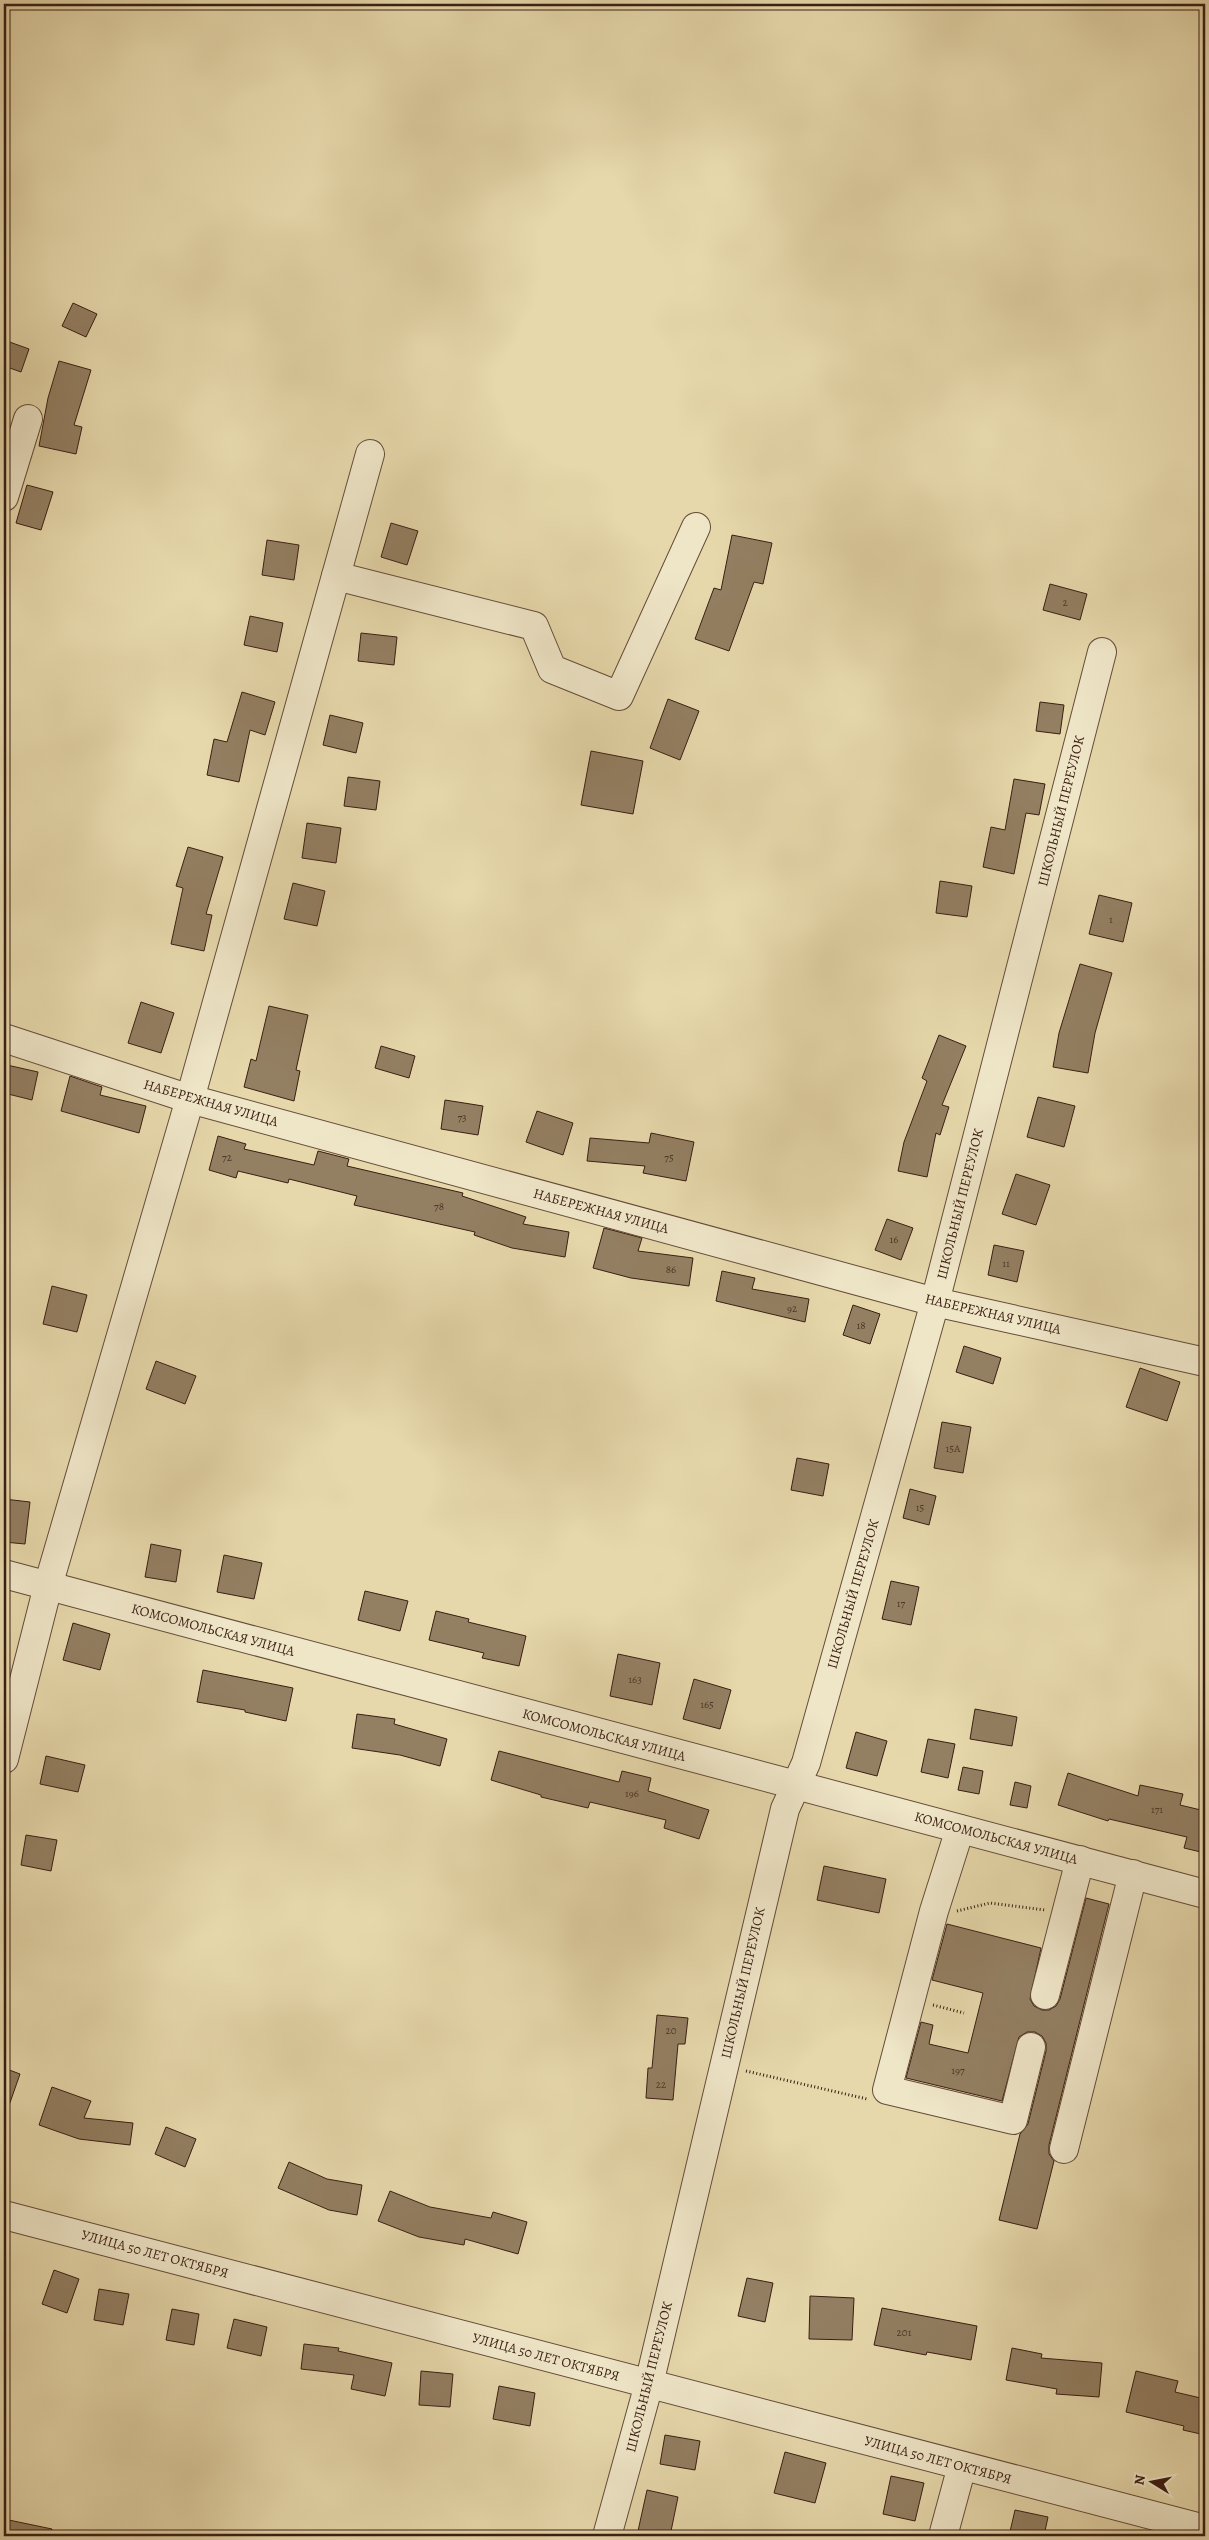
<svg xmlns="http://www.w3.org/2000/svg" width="1209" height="2540" font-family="Alegreya,serif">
<rect width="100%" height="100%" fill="#e6d8ab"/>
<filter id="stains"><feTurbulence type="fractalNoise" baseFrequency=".004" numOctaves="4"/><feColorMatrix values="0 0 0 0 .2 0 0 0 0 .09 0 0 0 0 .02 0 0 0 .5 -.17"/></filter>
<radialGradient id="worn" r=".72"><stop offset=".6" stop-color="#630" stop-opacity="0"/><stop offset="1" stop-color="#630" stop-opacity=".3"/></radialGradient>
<g fill="#937f62" stroke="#3a1e13">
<path d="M 73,303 L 97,314 L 86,337 L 62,326 Z"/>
<path d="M 4,340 L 29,349 L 21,372 L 4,366 Z"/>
<path d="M 59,361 L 91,370 L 74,425 L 82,427 L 76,454 L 39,446 L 48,398 Z"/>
<path d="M 27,485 L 53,492 L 41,530 L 16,523 Z"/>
<path d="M 391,523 L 418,531 L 407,565 L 381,557 Z"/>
<path d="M 732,535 L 772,543 L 763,584 L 754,582 L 729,651 L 695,639 L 714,588 L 721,590 Z"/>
<path d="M 267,540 L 299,545 L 294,580 L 262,575 Z"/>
<path d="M 1050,584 L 1087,594 L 1080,620 L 1043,610 Z"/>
<path d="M 250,616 L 283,623 L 277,652 L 244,645 Z"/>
<path d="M 361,633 L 397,637 L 394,665 L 358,661 Z"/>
<path d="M 242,692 L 275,702 L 265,735 L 250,730 L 239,782 L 207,775 L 214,739 L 227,742 Z"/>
<path d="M 668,699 L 699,711 L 680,760 L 650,748 Z"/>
<path d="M 1040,702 L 1064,705 L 1060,734 L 1036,731 Z"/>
<path d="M 330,715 L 363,723 L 356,753 L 323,745 Z"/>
<path d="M 591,751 L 643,761 L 633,814 L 581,805 Z"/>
<path d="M 348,777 L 380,781 L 376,810 L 344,806 Z"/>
<path d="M 1014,779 L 1045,784 L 1039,815 L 1026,813 L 1014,874 L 983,867 L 991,827 L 1005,830 Z"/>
<path d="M 307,823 L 341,828 L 336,863 L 302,858 Z"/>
<path d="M 188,847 L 223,857 L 206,914 L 212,915 L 204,951 L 171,944 L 183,888 L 176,886 Z"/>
<path d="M 940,881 L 972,886 L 967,917 L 936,913 Z"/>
<path d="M 293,883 L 325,891 L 317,926 L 284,919 Z"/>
<path d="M 1099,895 L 1132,903 L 1123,942 L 1089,934 Z"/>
<path d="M 1080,964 L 1112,973 L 1095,1033 L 1088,1073 L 1053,1067 L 1059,1033 Z"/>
<path d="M 141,1002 L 174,1013 L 161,1053 L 128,1043 Z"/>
<path d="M 269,1006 L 308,1015 L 296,1070 L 300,1071 L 294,1101 L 244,1087 L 251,1059 L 256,1061 Z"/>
<path d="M 939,1035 L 966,1046 L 942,1105 L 949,1107 L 940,1135 L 936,1133 L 927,1177 L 898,1171 L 904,1142 L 927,1081 L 922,1078 Z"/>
<path d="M 381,1046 L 415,1056 L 409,1078 L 375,1068 Z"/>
<path d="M 7,1065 L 38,1072 L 32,1100 L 4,1093 Z"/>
<path d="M 70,1076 L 102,1087 L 100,1095 L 146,1106 L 139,1133 L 61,1111 Z"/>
<path d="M 1038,1097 L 1075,1106 L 1064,1147 L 1027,1137 Z"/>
<path d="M 445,1100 L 483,1106 L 478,1135 L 441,1129 Z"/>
<path d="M 537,1111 L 573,1123 L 563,1155 L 526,1142 Z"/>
<path d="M 651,1133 L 694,1142 L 686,1181 L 643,1173 L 645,1166 L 587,1161 L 590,1138 L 649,1143 Z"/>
<path d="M 218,1136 L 246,1144 L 244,1149 L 314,1165 L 318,1151 L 349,1159 L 347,1166 L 463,1193 L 462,1196 L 526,1217 L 523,1224 L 569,1232 L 565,1257 L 512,1248 L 474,1235 L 475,1232 L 354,1205 L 357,1196 L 289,1179 L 288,1183 L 238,1171 L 236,1178 L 209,1170 Z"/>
<path d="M 1016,1174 L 1050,1185 L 1036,1225 L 1002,1214 Z"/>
<path d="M 887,1219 L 913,1228 L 901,1260 L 875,1250 Z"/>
<path d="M 604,1228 L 642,1238 L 638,1251 L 693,1258 L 689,1286 L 631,1278 L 593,1268 Z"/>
<path d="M 994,1245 L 1024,1251 L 1017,1282 L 988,1275 Z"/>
<path d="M 722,1271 L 755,1278 L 752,1289 L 809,1299 L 805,1322 L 716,1301 Z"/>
<path d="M 52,1286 L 87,1295 L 77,1332 L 43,1324 Z"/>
<path d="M 853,1305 L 880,1314 L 870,1344 L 843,1335 Z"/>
<path d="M 964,1346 L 1001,1358 L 993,1384 L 956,1372 Z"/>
<path d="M 156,1361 L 196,1376 L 185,1404 L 146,1389 Z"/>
<path d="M 1140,1368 L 1180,1382 L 1167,1421 L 1126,1407 Z"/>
<path d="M 942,1422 L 971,1427 L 963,1473 L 934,1468 Z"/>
<path d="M 797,1458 L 829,1464 L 823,1496 L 791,1490 Z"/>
<path d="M 910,1489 L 936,1496 L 929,1525 L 903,1518 Z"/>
<path d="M 4,1499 L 30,1502 L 25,1544 L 4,1542 Z"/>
<path d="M 151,1544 L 181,1550 L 176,1582 L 145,1577 Z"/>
<path d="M 224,1555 L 262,1563 L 254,1599 L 217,1592 Z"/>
<path d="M 891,1581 L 919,1587 L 911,1625 L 882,1619 Z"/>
<path d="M 365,1591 L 408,1601 L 400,1631 L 358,1620 Z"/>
<path d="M 436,1611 L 469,1619 L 468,1622 L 526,1636 L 519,1666 L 482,1658 L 484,1653 L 429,1640 Z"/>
<path d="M 73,1623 L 110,1634 L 100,1670 L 63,1660 Z"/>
<path d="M 618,1654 L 660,1663 L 652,1705 L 610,1696 Z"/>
<path d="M 203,1670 L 293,1688 L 286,1721 L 245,1712 L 245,1710 L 197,1702 Z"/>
<path d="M 694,1679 L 731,1690 L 720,1729 L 683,1719 Z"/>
<path d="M 975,1709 L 1017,1717 L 1012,1746 L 970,1739 Z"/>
<path d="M 357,1714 L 395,1719 L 394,1724 L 447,1739 L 440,1766 L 400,1755 L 352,1748 Z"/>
<path d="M 856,1732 L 887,1741 L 877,1776 L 846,1768 Z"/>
<path d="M 928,1739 L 955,1744 L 948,1778 L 921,1772 Z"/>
<path d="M 499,1751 L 619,1782 L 622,1771 L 651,1778 L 648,1791 L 709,1810 L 699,1839 L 664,1828 L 666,1820 L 590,1802 L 588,1808 L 541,1797 L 541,1795 L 491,1780 Z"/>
<path d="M 46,1756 L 85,1765 L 78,1792 L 40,1784 Z"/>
<path d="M 963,1767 L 983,1771 L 979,1794 L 958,1790 Z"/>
<path d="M 1068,1773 L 1138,1796 L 1140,1785 L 1183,1794 L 1180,1805 L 1205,1811 L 1205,1853 L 1184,1848 L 1187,1837 L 1109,1819 L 1108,1821 L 1058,1805 Z"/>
<path d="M 1015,1782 L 1031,1786 L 1027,1808 L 1010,1805 Z"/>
<path d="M 26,1835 L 57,1840 L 51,1871 L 21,1865 Z"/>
<path d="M 824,1866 L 886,1879 L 879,1913 L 817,1900 Z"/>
<path d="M 1086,1898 L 1109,1904 L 1049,2145 L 1049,2154 L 1054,2161 L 1037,2229 L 999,2220 L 1020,2134 L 1028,2124 L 1046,2051 L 1046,2043 L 1042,2036 L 1035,2032 L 1027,2032 L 1019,2037 L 1002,2101 L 906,2078 L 921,2022 L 933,2025 L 929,2044 L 968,2053 L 983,1993 L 932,1980 L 947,1924 L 1041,1948 L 1030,1999 L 1034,2006 L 1042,2010 L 1049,2010 L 1056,2006 L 1060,1999 Z"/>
<path d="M 657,2015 L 688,2018 L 685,2044 L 678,2044 L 673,2100 L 646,2098 L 648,2068 L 652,2068 Z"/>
<path d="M 4,2068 L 20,2074 L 6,2114 L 4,2114 Z"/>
<path d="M 52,2087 L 91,2101 L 84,2118 L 133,2123 L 130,2145 L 79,2139 L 39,2125 Z"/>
<path d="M 166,2127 L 196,2139 L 185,2167 L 155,2154 Z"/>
<path d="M 289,2162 L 327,2179 L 362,2185 L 357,2215 L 329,2210 L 278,2188 Z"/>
<path d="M 390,2191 L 430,2207 L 491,2218 L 493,2212 L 527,2222 L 518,2254 L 465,2239 L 464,2245 L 419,2237 L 378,2221 Z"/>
<path d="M 54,2270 L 79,2279 L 67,2313 L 42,2304 Z"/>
<path d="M 747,2278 L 773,2283 L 765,2322 L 738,2316 Z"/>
<path d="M 99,2289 L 129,2294 L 123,2325 L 94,2320 Z"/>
<path d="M 810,2296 L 854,2298 L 852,2340 L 809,2339 Z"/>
<path d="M 882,2308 L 977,2326 L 971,2360 L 927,2352 L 926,2355 L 874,2345 Z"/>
<path d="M 172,2309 L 199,2314 L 194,2345 L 166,2340 Z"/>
<path d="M 234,2319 L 267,2327 L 261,2356 L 227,2348 Z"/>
<path d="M 304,2344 L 339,2348 L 338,2351 L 392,2363 L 385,2396 L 351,2389 L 354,2375 L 301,2369 Z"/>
<path d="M 1012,2348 L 1042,2354 L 1041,2358 L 1102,2363 L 1099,2397 L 1056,2394 L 1057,2389 L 1006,2380 Z"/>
<path d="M 421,2371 L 453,2374 L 450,2407 L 419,2405 Z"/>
<path d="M 1136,2371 L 1178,2381 L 1175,2392 L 1205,2399 L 1205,2435 L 1183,2430 L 1184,2426 L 1126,2412 Z"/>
<path d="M 499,2386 L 535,2393 L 530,2426 L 493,2419 Z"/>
<path d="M 665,2435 L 700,2441 L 695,2470 L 660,2464 Z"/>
<path d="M 785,2452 L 826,2463 L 815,2503 L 774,2493 Z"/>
<path d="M 891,2476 L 924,2483 L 915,2521 L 883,2514 Z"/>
<path d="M 647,2490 L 678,2497 L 670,2536 L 638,2531 Z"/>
<path d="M 1015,2510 L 1048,2517 L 1044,2536 L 1009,2536 Z"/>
<path d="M 4,2519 L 52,2529 L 52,2536 L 4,2536 Z"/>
</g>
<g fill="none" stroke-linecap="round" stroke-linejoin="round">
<defs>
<g id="minor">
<path d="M 4,497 L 28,419"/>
<path d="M 336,576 L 534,626 L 552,669 L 619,696 L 696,527"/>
<path d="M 4,1038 L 190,1099 L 935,1302 L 1205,1362"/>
<path d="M 4,1574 L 1205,1894"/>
<path d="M 4,1759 L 48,1586 L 190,1099 L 370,454"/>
<path d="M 960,1829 L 934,1911 L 887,2090 L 1013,2120 L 1031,2047"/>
<path d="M 1045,1995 L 1080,1860"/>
<path d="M 1064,2149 L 1133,1874"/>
<path d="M 4,2215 L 1205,2529"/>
<path d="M 607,2536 L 649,2384 L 785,1809 L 806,1763 L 935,1302 L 1102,652"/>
<path d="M 943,2536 L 962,2466"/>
</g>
</defs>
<use href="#minor" stroke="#654c39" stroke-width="30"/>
<g stroke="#3a1e13" stroke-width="3" stroke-dasharray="1 2.5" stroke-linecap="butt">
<path d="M 957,1911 L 990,1903 L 1045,1910"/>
<path d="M 933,2005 L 964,2013"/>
<path d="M 746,2071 L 867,2099"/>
</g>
<use href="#minor" stroke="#efe6c8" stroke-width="28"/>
</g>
<g text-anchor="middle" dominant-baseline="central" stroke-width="4" stroke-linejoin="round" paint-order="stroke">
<g font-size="11" fill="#503627">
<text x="1065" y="602">2</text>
<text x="1111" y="919">1</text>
<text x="462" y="1117">73</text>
<text x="227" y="1157">72</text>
<text x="669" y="1157">75</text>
<text x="439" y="1206">78</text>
<text x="894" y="1239">16</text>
<text x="1006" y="1263">11</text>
<text x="671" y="1269">86</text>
<text x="792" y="1308">92</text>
<text x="861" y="1325">18</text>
<text x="953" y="1448">15А</text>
<text x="920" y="1507">15</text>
<text x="901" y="1603">17</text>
<text x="635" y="1679">163</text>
<text x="707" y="1704">165</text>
<text x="632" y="1793">196</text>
<text x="1157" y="1809">171</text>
<text x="671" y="2030">20</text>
<text x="958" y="2070">197</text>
<text x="661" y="2084">22</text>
<text x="904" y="2332">201</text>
</g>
<g font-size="14" fill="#3a1e13" stroke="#efe6c8">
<text transform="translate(1061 811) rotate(-76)">ШКОЛЬНЫЙ ПЕРЕУЛОК</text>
<text transform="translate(211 1103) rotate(16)">НАБЕРЕЖНАЯ УЛИЦА</text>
<text transform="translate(960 1204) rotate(-76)">ШКОЛЬНЫЙ ПЕРЕУЛОК</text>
<text transform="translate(601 1211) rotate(15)">НАБЕРЕЖНАЯ УЛИЦА</text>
<text transform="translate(993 1314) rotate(13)">НАБЕРЕЖНАЯ УЛИЦА</text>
<text transform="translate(853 1594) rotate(-74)">ШКОЛЬНЫЙ ПЕРЕУЛОК</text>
<text transform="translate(213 1630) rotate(15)">КОМСОМОЛЬСКАЯ УЛИЦА</text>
<text transform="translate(604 1735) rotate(15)">КОМСОМОЛЬСКАЯ УЛИЦА</text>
<text transform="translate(996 1838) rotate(15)">КОМСОМОЛЬСКАЯ УЛИЦА</text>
<text transform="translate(743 1983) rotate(-77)">ШКОЛЬНЫЙ ПЕРЕУЛОК</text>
<text transform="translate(155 2254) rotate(15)">УЛИЦА 50 ЛЕТ ОКТЯБРЯ</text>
<text transform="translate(546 2357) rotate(15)">УЛИЦА 50 ЛЕТ ОКТЯБРЯ</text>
<text transform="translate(649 2377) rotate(-76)">ШКОЛЬНЫЙ ПЕРЕУЛОК</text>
<text transform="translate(938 2460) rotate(15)">УЛИЦА 50 ЛЕТ ОКТЯБРЯ</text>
</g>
</g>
<rect width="1209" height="2540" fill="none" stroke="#e6d8ab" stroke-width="20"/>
<rect x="5" y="5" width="1199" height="2530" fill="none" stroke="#3a1e13" stroke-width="2.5"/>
<rect x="10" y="10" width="1189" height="2520" fill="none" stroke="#3a1e13"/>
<g transform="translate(1152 2482) rotate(280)" stroke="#efe6c8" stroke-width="4" paint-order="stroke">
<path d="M0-4L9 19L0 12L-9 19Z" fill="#3a1e13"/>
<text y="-8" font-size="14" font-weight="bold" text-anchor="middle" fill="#3a1e13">N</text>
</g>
<rect width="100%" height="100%" filter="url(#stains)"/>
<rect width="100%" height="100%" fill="url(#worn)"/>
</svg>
